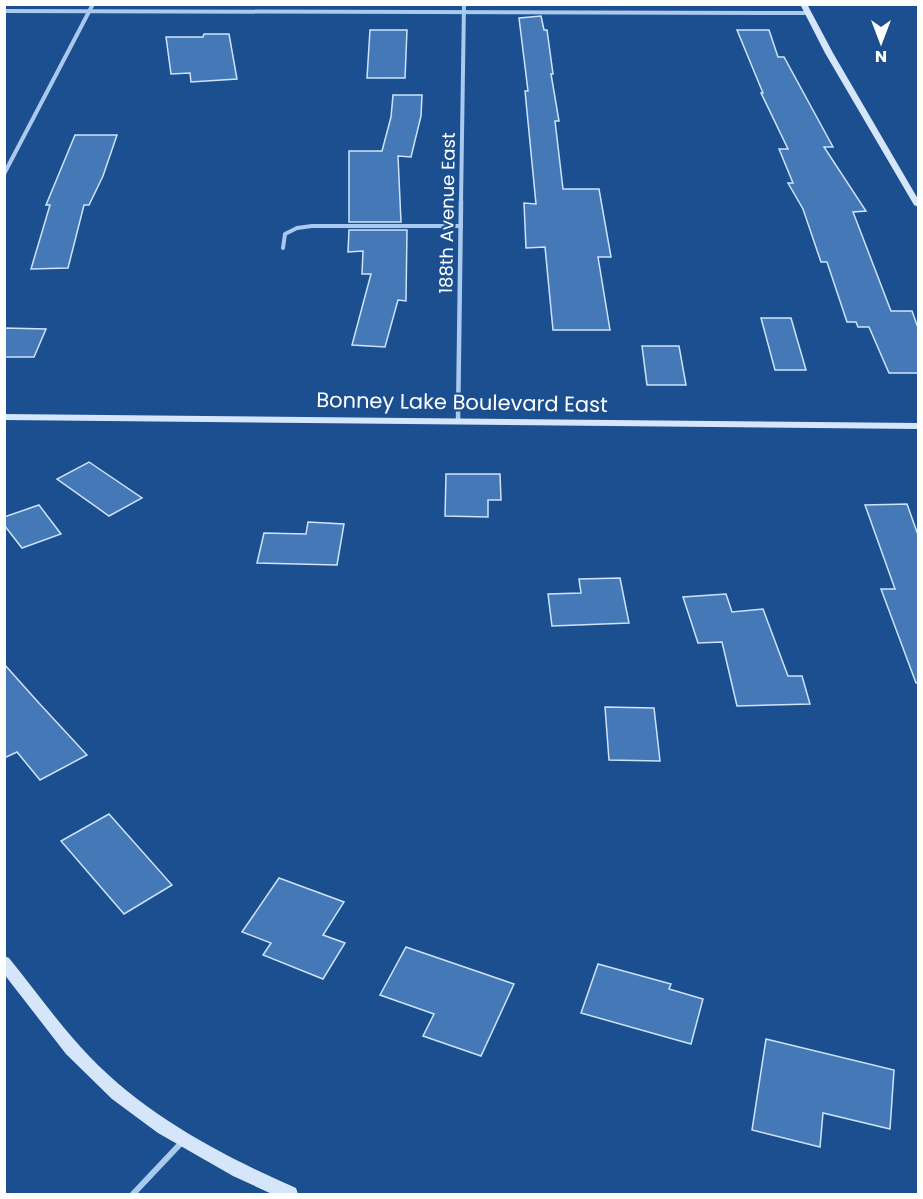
<svg xmlns="http://www.w3.org/2000/svg" width="923" height="1199" font-family="Poppins,sans-serif">
<rect width="100%" height="100%" fill="#1b4f8f"/>
<g fill="#4478b7" stroke="#cfe3fa" stroke-width="1.5">
<path d="M 541,16 L 544,30 L 547,30 L 553,74 L 551,74 L 559,121 L 555,121 L 563,189 L 599,189 L 611,257 L 598,257 L 610,330 L 553,330 L 545,247 L 526,248 L 524,203 L 536,204 L 525,91 L 528,91 L 519,18 Z"/>
<path d="M 370,30 L 407,30 L 405,78 L 367,78 Z"/>
<path d="M 737,30 L 769,30 L 778,57 L 784,57 L 833,147 L 824,147 L 866,211 L 853,212 L 891,311 L 912,311 L 918,328 L 918,373 L 889,373 L 869,327 L 858,327 L 856,322 L 847,322 L 827,262 L 821,262 L 803,209 L 788,183 L 793,183 L 779,149 L 788,149 L 761,93 L 763,93 Z"/>
<path d="M 204,34 L 229,34 L 237,79 L 191,82 L 190,73 L 171,74 L 166,37 L 203,37 Z"/>
<path d="M 393,95 L 422,95 L 421,116 L 411,157 L 398,156 L 401,222 L 349,222 L 349,151 L 382,151 L 391,117 Z"/>
<path d="M 75,135 L 117,135 L 103,176 L 89,205 L 84,205 L 68,268 L 31,269 L 50,205 L 46,205 Z"/>
<path d="M 349,230 L 407,230 L 406,301 L 398,300 L 385,347 L 352,345 L 371,274 L 362,274 L 363,251 L 348,252 Z"/>
<path d="M 761,318 L 791,318 L 806,370 L 775,370 Z"/>
<path d="M 4,328 L 46,329 L 34,357 L 4,357 Z"/>
<path d="M 642,346 L 679,346 L 686,385 L 647,385 Z"/>
<path d="M 89,462 L 142,498 L 109,516 L 57,479 Z"/>
<path d="M 446,474 L 500,474 L 501,500 L 488,500 L 488,517 L 445,516 Z"/>
<path d="M 907,504 L 918,535 L 918,682 L 916,683 L 881,589 L 895,589 L 865,505 Z"/>
<path d="M 39,505 L 61,534 L 22,548 L 4,525 L 4,517 Z"/>
<path d="M 308,522 L 344,524 L 337,565 L 257,563 L 264,533 L 306,534 Z"/>
<path d="M 620,578 L 629,623 L 552,626 L 548,594 L 581,593 L 579,579 Z"/>
<path d="M 726,594 L 732,612 L 763,609 L 788,676 L 802,676 L 810,704 L 737,706 L 722,642 L 698,643 L 683,597 Z"/>
<path d="M 4,664 L 38,702 L 87,755 L 40,780 L 17,752 L 4,758 Z"/>
<path d="M 605,707 L 654,708 L 660,761 L 609,760 Z"/>
<path d="M 109,814 L 172,885 L 124,914 L 61,841 Z"/>
<path d="M 279,878 L 344,902 L 323,935 L 345,943 L 323,979 L 263,955 L 271,943 L 242,932 Z"/>
<path d="M 406,947 L 514,984 L 481,1056 L 423,1036 L 434,1014 L 380,995 Z"/>
<path d="M 598,964 L 671,984 L 669,989 L 703,999 L 691,1044 L 581,1013 Z"/>
<path d="M 766,1039 L 894,1070 L 890,1129 L 823,1113 L 820,1147 L 752,1130 Z"/>
</g>
<g fill="none" stroke-linecap="round" stroke-linejoin="round">
<path stroke="#a9c9ee" stroke-width="4" d="M 283,248 L 285,234 L 297,228 L 312,226 L 461,226"/>
<path stroke="#a9c9ee" stroke-width="6" d="M 133,1194 L 183,1141"/>
<g stroke="#a9c9ee" stroke-width="4">
<path d="M 4,11 L 807,13"/>
<path d="M 4,174 L 93,4"/>
<path d="M 461,203 L 464,4"/>
</g>
<path stroke="#a9c9ee" stroke-width="4.5" d="M 458,421 L 461,201"/>
<g fill="#d6e6fa" fill-rule="evenodd">
<path d="M 800,4 L 807,4 L 833,53 L 918,199 L 918,207 L 914,205 L 825,53 Z"/>
<path d="M 4,414 L 918,423 L 918,429 L 4,420 Z"/>
<path d="M 4,956 L 9,958 C 36,991 60,1026 90,1057 C 147,1116 221,1155 296,1188 L 298,1194 L 272,1194 L 233,1176 L 158,1133 L 112,1099 L 66,1054 L 4,974 Z"/>
</g>
</g>
<g text-anchor="middle" dominant-baseline="central" stroke-width="4.5" stroke-linejoin="round" paint-order="stroke">
<g font-size="18" fill="#fff" stroke="#1b4f8f">
<text transform="translate(447 213) rotate(-89)">188th Avenue East</text>
</g>
<g font-size="21" fill="#fff" stroke="#1b4f8f">
<text transform="translate(462 402) rotate(1)">Bonney Lake Boulevard East</text>
</g>
</g>
<rect width="923" height="1199" fill="none" stroke="#ffffff" stroke-width="12"/>
<g transform="translate(881 42) rotate(180)" stroke="#1b4f8f" stroke-width="4.5" paint-order="stroke">
<path d="M0-4.5L10 22L0 15L-10 22Z" fill="#ffffff"/>
<text y="-9" font-size="16" font-weight="bold" text-anchor="middle" fill="#ffffff">N</text>
</g>
</svg>
